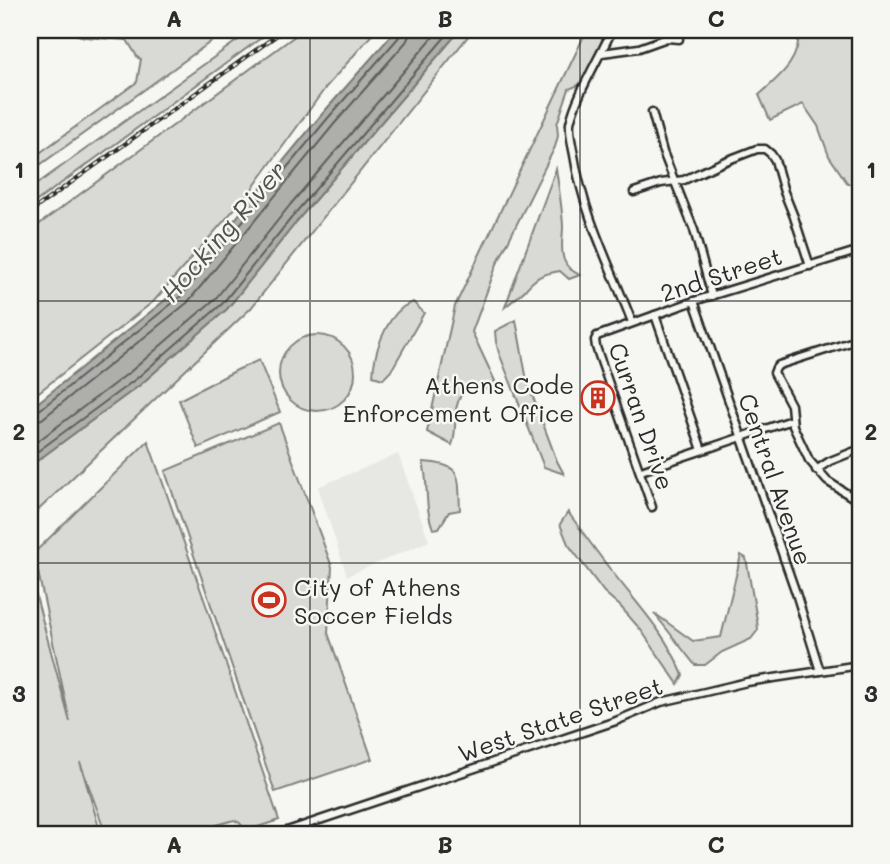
<svg xmlns="http://www.w3.org/2000/svg" width="890" height="864" font-family="Mali,sans-serif">
<rect width="100%" height="100%" fill="#f6f6f2"/>
<filter id="ink" filterUnits="userSpaceOnUse"><feTurbulence type="fractalNoise" baseFrequency=".0143" numOctaves="2"/><feDisplacementMap in="SourceGraphic" scale="14" xChannelSelector="R" yChannelSelector="G"/><feConvolveMatrix kernelMatrix="1 2 1 2 8 2 1 2 1" color-interpolation-filters="sRGB"/></filter>
<g filter="url(#ink)">
<path fill="#e7e7e3" d="M 398,454 L 429,541 L 347,576 L 318,487 Z"/>
<g fill="#d9d9d5" stroke="#828280" stroke-width="2">
<path d="M 59,30 L 184,30 L 180,37 C 192,40 198,35 209,31 C 214,29 221,30 227,30 L 30,172 L 30,160 L 137,82 L 141,59 L 138,58 L 127,40 L 85,37 Z"/>
<path d="M 252,30 L 272,30 L 30,206 L 30,189 Z"/>
<path d="M 303,30 L 376,30 L 326,87 L 252,189 L 154,301 L 30,399 L 30,231 Z"/>
<path d="M 460,30 L 473,30 L 251,308 L 30,518 L 30,466 L 140,385 L 227,309 L 302,215 Z"/>
<path d="M 584,30 L 606,30 L 586,82 L 569,89 L 557,124 L 558,136 L 555,147 L 497,264 L 472,332 L 495,381 L 485,389 L 473,388 L 463,391 C 450,413 459,425 452,445 L 427,432 L 455,306 L 583,38 Z"/>
<path d="M 799,30 L 860,30 L 860,184 L 848,184 L 829,156 L 818,126 L 803,104 L 770,120 L 759,95 C 781,75 800,61 799,30 Z"/>
<path d="M 556,169 C 559,188 562,207 563,226 C 563,237 560,249 564,260 C 567,268 572,271 580,275 L 569,279 L 560,271 C 541,274 536,277 524,291 C 518,297 511,302 505,307 Z"/>
<path d="M 413,302 L 424,313 L 391,371 L 383,379 L 373,376 C 374,353 384,322 403,307 C 406,305 410,304 413,302 Z"/>
<path d="M 516,320 L 527,381 L 557,461 L 564,474 L 544,467 L 499,353 L 496,342 L 495,331 Z"/>
<circle cx="317" cy="373" r="38"/>
<path d="M 259,360 L 280,412 L 198,448 L 179,400 L 237,370 Z"/>
<path d="M 279,423 L 332,567 L 328,633 L 372,759 L 275,792 L 165,471 Z"/>
<path d="M 148,441 L 206,605 L 279,820 L 245,831 L 240,823 L 234,820 L 199,830 L 200,834 L 106,834 L 80,762 L 101,834 L 30,834 L 30,574 L 70,722 L 34,553 Z"/>
<path d="M 423,462 C 464,464 458,476 460,510 L 449,512 L 439,528 L 433,529 C 424,506 429,485 423,462 Z"/>
<path d="M 568,512 C 582,531 595,550 610,569 C 638,605 665,632 683,675 L 678,684 L 641,630 L 620,606 L 604,592 L 568,544 L 560,524 Z"/>
<path d="M 741,555 L 746,558 L 757,620 L 758,630 L 751,639 L 722,652 L 705,665 L 695,665 L 654,613 L 693,641 L 721,637 Z"/>
<path d="M 860,826 L 860,834 L 814,834 Z"/>
</g>
<path fill="#aeaeab" stroke="#7a7a78" stroke-width="2" d="M 396,30 L 460,30 L 302,215 L 227,309 L 140,385 L 30,466 L 30,409 L 175,292 L 323,113 Z"/>
<g fill="none" stroke-linecap="round" stroke-linejoin="round">
<g stroke="#5f5f5e" stroke-width="2">
<path d="M 30,414 L 37,412 L 180,297 L 328,118 L 399,37 L 401,30"/>
<path d="M 30,422 L 42,419 L 187,303 L 335,123 L 406,42 L 409,36 L 409,30"/>
<path d="M 30,447 L 130,372 L 216,298 L 290,205 L 439,30"/>
<path d="M 30,457 L 136,379 L 222,304 L 297,211 L 451,30"/>
</g>
<defs>
<g id="minor">
<path d="M 612,30 C 600,57 576,95 570,123 C 569,133 572,145 574,155 C 583,214 611,267 632,322"/>
<path d="M 602,53 L 639,48 L 667,38 L 679,39"/>
<path d="M 652,112 L 663,152 L 694,230 L 712,296"/>
<path d="M 634,192 L 661,183 L 684,180 L 723,162 L 757,149 L 765,149 L 771,154 L 775,160 L 784,192 L 794,217 L 810,266"/>
<path d="M 694,301 L 796,593 L 820,671"/>
<path d="M 655,315 L 702,450"/>
<path d="M 860,339 L 779,365 L 776,368 L 774,373 L 791,405 L 793,426 L 809,460 L 827,481 L 860,502"/>
<path d="M 816,470 L 830,461 L 860,449"/>
<path d="M 641,471 L 792,420"/>
<path d="M 652,507 L 596,347 L 595,340 L 597,336 L 694,301 L 860,250"/>
<path d="M 278,834 L 616,721 L 661,702 L 705,692 L 747,682 L 860,665"/>
</g>
</defs>
<use href="#minor" stroke="#2b2b2b" stroke-width="11"/>
<use href="#minor" stroke="#f6f6f2" stroke-width="6"/>
<defs>
<path id="rail" d="M 30,212 L 284,30"/>
</defs>
<use href="#rail" stroke="#2b2b2b" stroke-width="4.5"/>
<use href="#rail" stroke="#f6f6f2" stroke-width="2" stroke-dasharray="5" stroke-linecap="butt"/>
</g>
</g>
<path fill="none" stroke="#2b2b2b" stroke-width="2" stroke-opacity="0.55" d="M 310,30 L 310,834M 580,30 L 580,834M 30,301 L 860,301M 30,563 L 860,563"/>
<defs>
<symbol id="building-ring" viewBox="-11 -11 22 22"><circle r="9.5" fill="#f6f6f2" stroke="#c8321e" stroke-width="1.5"/><path d="M-4-6H4V6H1V3H-1V6H-4ZM-2.5-4.3h1.7v1.8h-1.7ZM.8-4.3h1.7v1.8H.8ZM-2.5-1h1.7V.8h-1.7ZM.8-1h1.7V.8H.8Z" fill="#c8321e"/></symbol>
<symbol id="stadium-ring" viewBox="-11 -11 22 22"><circle r="9.5" fill="#f6f6f2" stroke="#c8321e" stroke-width="1.5"/><path d="M0-5a6.5 5 0 1 0 0 10a6.5 5 0 1 0 0-10ZM-3.5-1.8h7v3.6h-7Z" fill="#c8321e"/></symbol>
</defs>
<g fill-rule="evenodd">
<use href="#building-ring" x="579" y="379" width="38" height="38"/>
<use href="#stadium-ring" x="250" y="581" width="38" height="38"/>
</g>
<g text-anchor="middle" dominant-baseline="central" stroke-width="5" stroke-linejoin="round" paint-order="stroke">
<g font-size="24" fill="#2b2b2b" stroke="#f6f6f2">
<text transform="translate(721 274) rotate(-18)">2nd Street</text>
<text transform="translate(642 416) rotate(71)">Curran Drive</text>
<text transform="translate(776 479) rotate(71)">Central Avenue</text>
<text transform="translate(560 719) rotate(-19)">West State Street</text>
</g>
<g font-size="24" fill="#2b2b2b" stroke="#f6f6f2" text-anchor="end">
<text x="574" y="384">Athens Code<tspan x="574" dy="28">Enforcement Office</tspan></text>
<text x="294" y="586" text-anchor="start">City of Athens<tspan x="294" dy="28">Soccer Fields</tspan></text>
</g>
<g font-size="26" font-style="italic" fill="#525251" stroke="#f6f6f2">
<text transform="translate(223 231) rotate(-49)">Hocking River</text>
</g>
</g>
<rect width="890" height="864" fill="none" stroke="#f6f6f2" stroke-width="77"/>
<rect x="38" y="38" width="814" height="788" fill="none" stroke="#2b2b2b" stroke-width="2.5"/>
<g font-size="23" text-anchor="middle" font-weight="bold" fill="#2b2b2b">
<text x="174" y="27">A</text>
<text x="445" y="27">B</text>
<text x="716" y="27">C</text>
<text x="19" y="178">1</text>
<text x="871" y="178">1</text>
<text x="19" y="440">2</text>
<text x="871" y="440">2</text>
<text x="19" y="702">3</text>
<text x="871" y="702">3</text>
<text x="174" y="853">A</text>
<text x="445" y="853">B</text>
<text x="716" y="853">C</text>
</g>
</svg>
